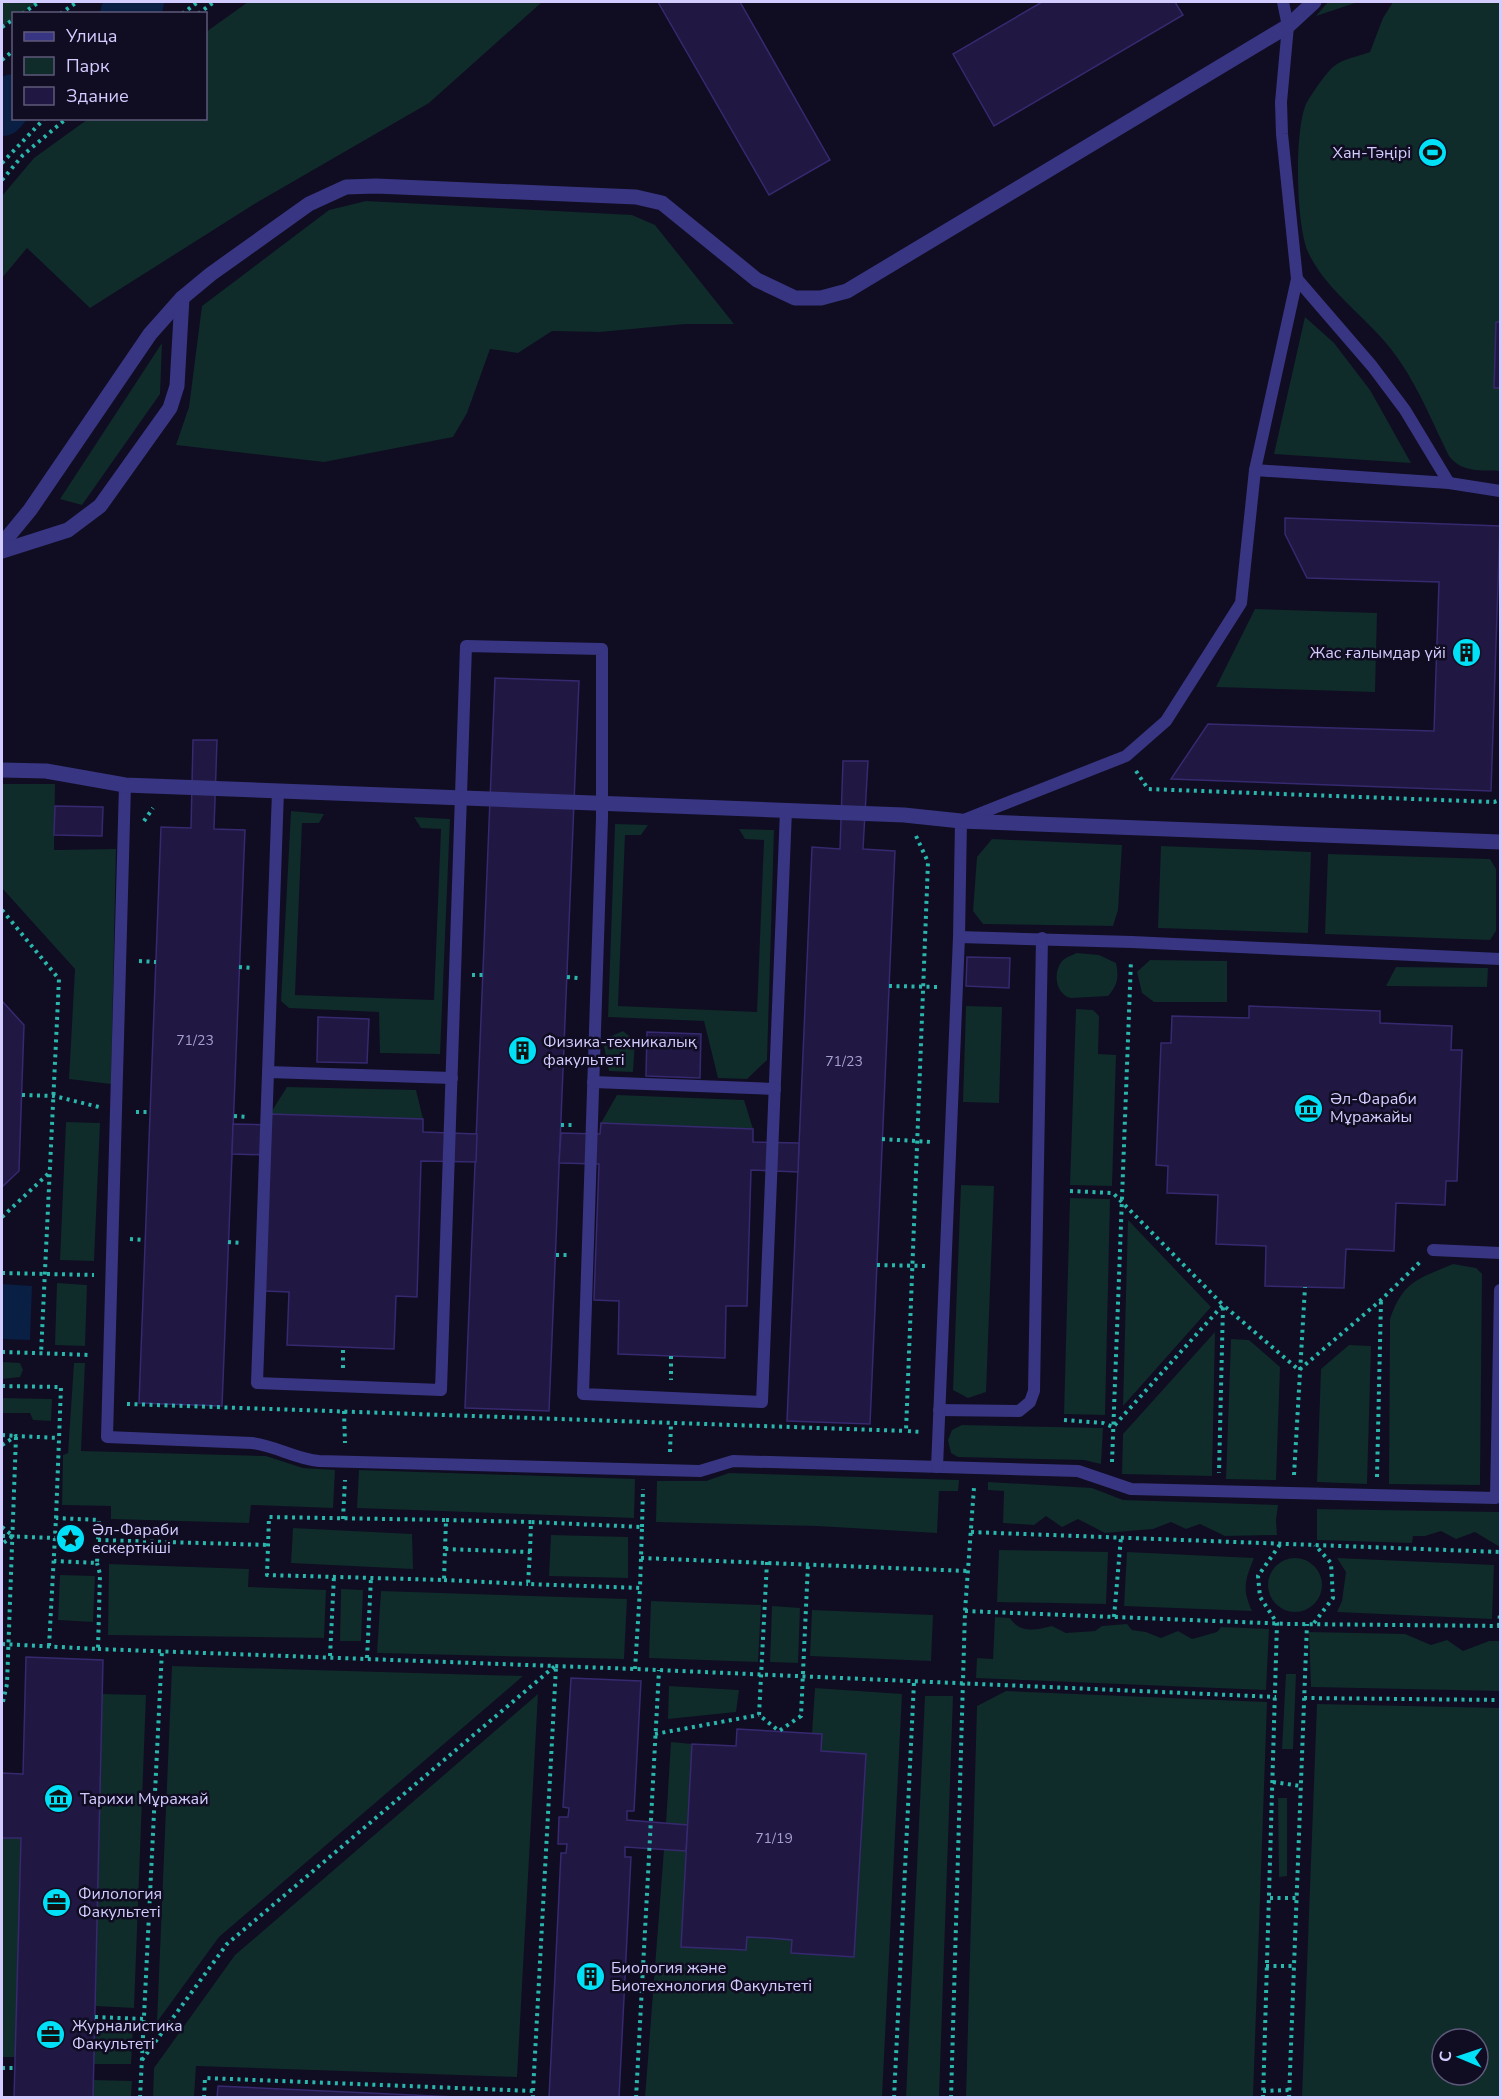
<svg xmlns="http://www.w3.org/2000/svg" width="1502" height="2099" font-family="'Nunito Sans',sans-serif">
<rect width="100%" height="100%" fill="#100c21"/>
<g fill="#0f2b2a" fill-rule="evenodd">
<path d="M 2,2 L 39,2 L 22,13 L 14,14 L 13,19 L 2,27 Z"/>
<path d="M 248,2 L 542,2 L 429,103 L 256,203 L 90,308 L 27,248 L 2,278 L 2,196 L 34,158 L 88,119 L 206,118 L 206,32 Z"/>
<path d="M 1328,2 L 1358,2 L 1316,16 Z"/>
<path d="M 1393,2 L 1500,2 L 1500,322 L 1496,323 L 1494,388 L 1500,388 L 1500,471 C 1481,470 1462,473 1449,456 C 1434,426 1420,391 1401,363 C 1376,323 1327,294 1308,252 C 1296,225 1294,132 1306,104 C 1311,95 1325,74 1333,67 C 1342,59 1359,56 1370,52 L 1383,18 Z"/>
<path d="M 366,201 L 632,215 L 655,225 L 734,324 L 685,324 L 600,332 L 552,331 L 518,353 L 490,349 L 467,413 L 453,437 L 324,462 L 176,445 L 189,407 L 202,306 L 329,210 Z"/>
<path d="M 1305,317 L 1334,343 L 1370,390 L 1411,463 L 1274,454 Z"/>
<path d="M 162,343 L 160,394 L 82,505 L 60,499 Z"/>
<path d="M 1255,609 L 1377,613 L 1375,692 L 1216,687 Z"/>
<path d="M 2,784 L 55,784 L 54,850 L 116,849 L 111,1084 L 69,1079 L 75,969 L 2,888 Z"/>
<path d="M 291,811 L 324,814 L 319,823 L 302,823 L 295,995 L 434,1000 L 441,829 L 421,828 L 414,817 L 450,819 L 440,1054 L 380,1053 L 379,1012 L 289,1008 L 281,1001 Z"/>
<path d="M 615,824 L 648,825 L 641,835 L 625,835 L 618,1006 L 757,1012 L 764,840 L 745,839 L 739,829 L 774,830 L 767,1060 L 747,1079 L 718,1078 L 704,1021 L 608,1017 Z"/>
<path d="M 992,839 L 1122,845 L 1118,910 L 1113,926 L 983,924 L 973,911 L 977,857 Z"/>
<path d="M 1161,846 L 1311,852 L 1308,933 L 1158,928 Z"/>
<path d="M 1328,854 L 1490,859 L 1496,869 L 1496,931 L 1490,940 L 1325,934 Z"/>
<path d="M 1077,953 L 1099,955 L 1116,963 C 1119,977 1118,985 1108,996 L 1071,998 C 1057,995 1053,976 1060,964 C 1063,958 1070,956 1077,953 Z"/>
<path d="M 1150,960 L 1227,961 L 1227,1002 L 1154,1002 L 1142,993 L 1137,972 Z"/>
<path d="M 1396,967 L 1488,968 L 1487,987 L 1386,986 Z"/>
<path d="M 966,1006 L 1002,1007 L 999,1103 L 963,1102 Z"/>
<path d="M 1076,1009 L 1093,1010 L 1099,1016 L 1098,1054 L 1116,1055 L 1112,1186 L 1070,1185 Z"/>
<path d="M 623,1031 L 635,1041 L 633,1072 L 609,1071 L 604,1046 L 607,1038 Z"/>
<path d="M 287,1087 L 416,1090 L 423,1119 L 270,1114 Z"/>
<path d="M 617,1095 L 744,1100 L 753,1129 L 601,1123 Z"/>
<path d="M 66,1122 L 100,1123 L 94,1261 L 60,1260 Z"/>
<path d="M 961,1185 L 994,1186 L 986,1392 L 968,1398 L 953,1390 Z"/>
<path d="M 1070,1198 L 1110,1199 L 1105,1415 L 1064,1414 Z"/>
<path d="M 1128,1220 L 1211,1307 L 1123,1406 Z"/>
<path d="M 1453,1264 L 1476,1268 L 1482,1274 L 1480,1485 L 1389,1484 L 1390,1319 C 1403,1281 1418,1279 1453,1264 Z"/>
<path d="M 57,1283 L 87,1285 L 85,1346 L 55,1345 Z"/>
<path d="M 1215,1332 L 1212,1476 L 1122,1474 L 1123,1434 Z"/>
<path d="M 1231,1339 L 1249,1340 L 1280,1367 L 1276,1480 L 1226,1479 Z"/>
<path d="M 1349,1345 L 1371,1346 L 1367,1484 L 1317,1482 L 1321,1369 Z"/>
<path d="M 2,1362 L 20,1363 L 23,1370 L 20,1377 L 2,1379 Z"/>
<path d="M 74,1363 L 85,1363 L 81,1451 L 266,1456 L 303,1468 L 335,1470 L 333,1508 L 251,1505 L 249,1523 L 111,1519 L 111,1506 L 62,1505 L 63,1455 L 68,1453 Z"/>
<path d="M 2,1398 L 52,1399 L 51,1421 L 33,1420 L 30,1413 L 2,1413 Z"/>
<path d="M 962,1425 L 1103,1428 L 1101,1464 L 1084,1460 L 958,1457 L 951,1453 L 948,1440 L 952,1430 Z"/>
<path d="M 359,1470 L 635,1479 L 634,1518 L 357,1508 Z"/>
<path d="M 729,1473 L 959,1480 L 958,1491 L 939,1491 L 937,1533 L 817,1526 L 656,1522 L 657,1481 L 706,1481 Z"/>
<path d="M 988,1482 L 1092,1488 L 1123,1500 L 1278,1505 L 1276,1520 L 1277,1535 L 1225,1536 L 1200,1524 L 1186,1529 L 1171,1522 L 1153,1529 L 1105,1533 L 1078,1519 L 1062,1527 L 1046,1516 L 1034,1525 L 1003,1523 L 1004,1491 L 988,1490 Z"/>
<path d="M 1317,1509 L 1500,1512 L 1500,1547 L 1475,1532 L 1456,1539 L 1441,1531 L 1425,1536 L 1413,1536 L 1412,1543 L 1317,1540 Z"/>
<path d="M 293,1528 L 412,1534 L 413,1569 L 291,1563 Z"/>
<path d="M 551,1535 L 628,1537 L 628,1578 L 549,1576 Z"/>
<path d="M 999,1550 L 1108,1552 L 1106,1604 L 997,1602 Z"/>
<path d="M 1127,1552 L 1254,1558 C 1245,1580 1242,1589 1252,1611 L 1124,1606 Z"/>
<path d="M 1337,1558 L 1494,1565 L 1492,1619 L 1337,1612 L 1342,1601 L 1346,1572 Z"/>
<circle cx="1295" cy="1585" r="27"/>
<path d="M 109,1564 L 249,1569 L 248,1587 L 326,1590 L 324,1638 L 108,1635 Z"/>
<path d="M 60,1575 L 95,1576 L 93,1622 L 58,1620 Z"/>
<path d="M 341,1589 L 363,1590 L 361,1641 L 340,1641 Z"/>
<path d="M 381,1591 L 627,1599 L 624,1659 L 377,1653 Z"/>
<path d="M 651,1601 L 761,1605 L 758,1662 L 649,1658 Z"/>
<path d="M 772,1606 L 800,1608 L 798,1663 L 770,1662 Z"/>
<path d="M 812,1610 L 933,1615 L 931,1661 L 810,1656 Z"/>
<path d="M 995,1617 L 1010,1618 C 1020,1634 1036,1630 1052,1626 L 1066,1633 L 1095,1631 L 1102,1626 L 1127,1624 L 1132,1630 L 1146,1632 L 1161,1638 L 1178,1631 L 1192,1639 L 1217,1632 L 1221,1627 L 1269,1629 L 1266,1690 L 976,1678 L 977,1658 L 993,1659 Z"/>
<path d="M 1309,1632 L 1405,1634 L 1431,1645 L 1447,1640 L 1463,1651 L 1489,1641 L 1500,1641 L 1500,1691 L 1311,1687 Z"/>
<path d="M 172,1666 L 523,1676 L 219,1937 L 157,2022 Z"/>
<path d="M 1286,1674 L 1296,1674 L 1293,1749 L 1282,1749 Z"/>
<path d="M 669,1686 L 739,1690 L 736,1712 L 668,1719 Z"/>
<path d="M 815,1688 L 902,1694 L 882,2097 L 645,2098 L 664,1849 L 686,1851 L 681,1947 L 745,1950 L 747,1937 L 792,1940 L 854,1956 L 866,1754 L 821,1751 L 822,1734 L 812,1733 Z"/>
<path d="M 1006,1691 L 1267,1702 L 1253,2097 L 966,2097 L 977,1706 Z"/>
<path d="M 102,1694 L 146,1695 L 134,2008 L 95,2006 Z"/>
<path d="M 538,1694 L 517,2077 L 196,2066 L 194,2097 L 153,2097 L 154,2068 L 235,1955 Z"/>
<path d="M 925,1696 L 953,1696 L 939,2097 L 906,2098 Z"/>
<path d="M 1317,1704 L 1500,1708 L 1500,2097 L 1302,2097 ZM 1442,2039 L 1478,2039 L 1478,2075 L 1442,2075 Z"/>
<path d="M 671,1742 L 692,1744 L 688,1825 L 666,1823 Z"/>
<path d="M 1278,1798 L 1287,1798 L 1287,1876 L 1279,1877 Z"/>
<path d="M 2,1838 L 21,1838 L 15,2057 L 2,2057 Z"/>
<path d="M 94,2025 L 133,2026 L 131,2064 L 94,2064 Z"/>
<path d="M 93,2080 L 132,2081 L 131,2097 L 93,2098 Z"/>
</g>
<path fill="#091f43" d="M 2,1284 L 32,1286 L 30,1340 L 2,1339 Z"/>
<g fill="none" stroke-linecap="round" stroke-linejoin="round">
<g stroke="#091f43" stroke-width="48">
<path d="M 124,14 L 140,2"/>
<path d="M 2,112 L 14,98"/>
</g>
</g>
<g fill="#201842" stroke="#36296f" stroke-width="1.5">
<path d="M 658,2 L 740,2 L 830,160 L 769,195 Z"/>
<path d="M 1042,2 L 1175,2 L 1183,15 L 994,126 L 953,54 Z"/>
<path d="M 1496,322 L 1500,322 L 1500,388 L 1494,388 Z"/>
<path d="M 1285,518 L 1500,526 L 1491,791 L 1171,779 L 1208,724 L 1434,731 L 1439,582 L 1307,578 L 1285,534 Z"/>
<path d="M 495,678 L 579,681 L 549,1411 L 465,1408 Z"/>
<path d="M 193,740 L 217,740 L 214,829 L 245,830 L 222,1406 L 139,1403 L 161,827 L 191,828 Z"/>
<path d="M 843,761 L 868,761 L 863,849 L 895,851 L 870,1424 L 787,1421 L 812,847 L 840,849 Z"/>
<path d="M 55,806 L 103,807 L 102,836 L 54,835 Z"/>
<path d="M 967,957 L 1010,958 L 1009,988 L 966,986 Z"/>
<path d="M 2,1001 L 24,1025 L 19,1171 L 2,1187 Z"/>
<path d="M 1249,1006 L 1380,1011 L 1380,1023 L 1452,1026 L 1451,1050 L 1462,1050 L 1457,1181 L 1446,1181 L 1445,1205 L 1396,1203 L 1394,1251 L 1346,1249 L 1344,1288 L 1265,1286 L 1266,1246 L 1216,1244 L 1218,1195 L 1167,1193 L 1168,1166 L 1156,1165 L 1161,1043 L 1171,1043 L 1172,1016 L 1249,1018 Z"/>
<path d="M 318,1017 L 369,1019 L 367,1063 L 317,1062 Z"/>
<path d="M 647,1032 L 701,1034 L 700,1078 L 646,1076 Z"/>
<path d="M 270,1114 L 423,1119 L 423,1132 L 477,1134 L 476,1162 L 421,1161 L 417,1297 L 396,1296 L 394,1349 L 287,1345 L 289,1292 L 264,1291 L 269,1155 L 232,1154 L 233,1124 L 270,1125 Z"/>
<path d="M 601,1123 L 753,1129 L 753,1142 L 799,1143 L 798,1172 L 751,1170 L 747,1306 L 726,1306 L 725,1358 L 618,1354 L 619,1301 L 594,1300 L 599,1164 L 559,1163 L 561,1133 L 600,1134 Z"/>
<path d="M 26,1657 L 103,1660 L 93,2098 L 14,2098 L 21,1838 L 2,1838 L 2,1773 L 23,1774 Z"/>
<path d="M 571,1678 L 641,1681 L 634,1811 L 627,1811 L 627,1820 L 688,1825 L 686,1851 L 625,1847 L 625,1857 L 631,1857 L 619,2098 L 549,2098 L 561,1853 L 566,1853 L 567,1844 L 558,1844 L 559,1817 L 568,1817 L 569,1808 L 563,1807 Z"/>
<path d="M 737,1729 L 822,1734 L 821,1751 L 866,1754 L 854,1957 L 791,1953 L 792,1940 L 769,1938 L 747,1937 L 746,1950 L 681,1947 L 692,1744 L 736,1746 Z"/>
<path d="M 218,2086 L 478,2098 L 217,2098 Z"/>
</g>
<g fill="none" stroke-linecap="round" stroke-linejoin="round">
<g stroke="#29b6ac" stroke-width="4" stroke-dasharray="3 4.5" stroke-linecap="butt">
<path d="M 22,14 L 39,2"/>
<path d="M 60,14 L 77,2"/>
<path d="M 182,14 L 198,2"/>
<path d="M 198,14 L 214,2"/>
<path d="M 2,27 L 14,19"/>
<path d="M 2,60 L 14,50"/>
<path d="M 2,163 L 45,118"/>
<path d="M 2,180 L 23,155 L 67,118"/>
<path d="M 1136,771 L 1148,789 L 1494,802 L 1500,800"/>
<path d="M 144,821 L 153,808"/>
<path d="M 916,836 L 928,862 L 906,1431 L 921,1432"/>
<path d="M 2,910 L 59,979 L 41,1354"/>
<path d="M 139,961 L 156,962"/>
<path d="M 239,967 L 253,968"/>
<path d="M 472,975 L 483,975"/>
<path d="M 567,977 L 578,978"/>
<path d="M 889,986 L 939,987"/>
<path d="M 22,1095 L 54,1096 L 99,1107"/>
<path d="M 136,1112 L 150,1112"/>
<path d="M 234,1116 L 248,1117"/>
<path d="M 561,1125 L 572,1125"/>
<path d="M 882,1139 L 932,1142"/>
<path d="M 1070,1191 L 1113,1193 L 1223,1305 L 1219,1473"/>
<path d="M 2,1217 L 49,1173"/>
<path d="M 130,1239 L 145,1240"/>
<path d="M 228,1242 L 242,1243"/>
<path d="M 556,1255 L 570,1255"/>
<path d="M 877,1265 L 927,1266"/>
<path d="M 2,1273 L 94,1275"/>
<path d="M 2,1352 L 91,1355"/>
<path d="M 671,1356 L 671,1380"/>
<path d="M 343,1368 L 343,1347"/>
<path d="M 2,1386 L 61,1387 L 56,1518"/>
<path d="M 127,1404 L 906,1431"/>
<path d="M 344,1411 L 345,1443"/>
<path d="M 1064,1420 L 1103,1423 L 1113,1427 L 1223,1305 L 1299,1370 L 1381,1300 L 1420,1262"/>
<path d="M 2,1435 L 16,1436 L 7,1684 L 2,1706"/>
<path d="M 2,1445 L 16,1436 L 59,1438"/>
<path d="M 670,1452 L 671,1424"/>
<path d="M 1112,1462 L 1131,960"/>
<path d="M 1294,1475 L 1305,1287"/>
<path d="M 1377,1477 L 1381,1300"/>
<path d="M 343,1519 L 345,1480"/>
<path d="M 446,1520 L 531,1522"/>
<path d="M 2,1527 L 13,1536 L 2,1544"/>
<path d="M 642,1527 L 643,1489"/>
<path d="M 971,1532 L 1500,1552"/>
<path d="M 2,1536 L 55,1538"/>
<path d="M 98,1540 L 269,1545"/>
<path d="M 445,1549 L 446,1520 L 269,1517 L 267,1575 L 444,1580 L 445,1549 L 530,1552 L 528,1584 L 640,1588 L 642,1527 L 531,1522 L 530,1552"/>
<path d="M 641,1558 L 968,1571"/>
<path d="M 767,1562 L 759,1715 L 779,1731 L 801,1716 L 808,1564"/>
<path d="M 444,1580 L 528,1584"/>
<path d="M 965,1611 L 1290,1624 L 1500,1626"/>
<path d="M 1114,1617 L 1121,1537"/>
<path d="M 1314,1623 L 1333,1598 L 1331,1563 L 1315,1545"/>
<path d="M 1499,1626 L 1500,1612"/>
<path d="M 2,1644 L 98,1649 L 100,1574 L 97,1563"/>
<path d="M 49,1646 L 56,1518 L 99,1520 L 97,1563 L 54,1561"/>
<path d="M 98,1649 L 635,1669 L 1276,1697"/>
<path d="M 330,1656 L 334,1576"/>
<path d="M 367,1658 L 371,1578"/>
<path d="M 635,1669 L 640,1589"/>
<path d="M 1304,1698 L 1500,1700"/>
<path d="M 655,1734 L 759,1715"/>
<path d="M 1273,1782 L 1301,1786"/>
<path d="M 1270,1898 L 1296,1898"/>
<path d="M 1266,1966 L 1294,1966"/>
<path d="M 95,2017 L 144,2019"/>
<path d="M 142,2060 L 227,1944 L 555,1666"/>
<path d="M 2,2068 L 15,2068"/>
<path d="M 533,2091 L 556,1667"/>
<path d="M 1263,2091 L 1289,2090"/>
<path d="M 140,2098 L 162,1650"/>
<path d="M 204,2098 L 205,2078 L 533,2091 L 533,2098"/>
<path d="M 636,2098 L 659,1670"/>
<path d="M 894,2098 L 914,1682"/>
<path d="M 951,2098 L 965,1611 L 974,1487"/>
<path d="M 1263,2098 L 1277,1623 L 1260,1597 L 1258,1576 L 1281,1543"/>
<path d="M 1289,2098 L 1307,1624"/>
</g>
<g stroke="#383582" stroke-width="12">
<path d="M 1297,279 L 1372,366 L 1405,410 L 1449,483"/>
<path d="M 1255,470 L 1449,483 L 1500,491"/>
<path d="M 125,785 L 107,1437 L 252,1443 C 276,1446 296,1459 319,1461 L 700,1471 L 733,1461 L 1078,1471 L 1131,1489 L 1496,1498 L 1500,1290"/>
<path d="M 278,791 L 257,1383 L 441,1390 L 466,646 L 602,649 L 602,818 L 583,1394 L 762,1402 L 786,810"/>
<path d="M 959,937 L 1132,942 L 1500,959"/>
<path d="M 268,1072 L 452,1078"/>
<path d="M 593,1082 L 775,1089"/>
<path d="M 1433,1250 L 1500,1253"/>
<path d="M 939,1410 L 1019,1411 L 1030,1402 L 1034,1391 L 1042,938"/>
<path d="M 937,1467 L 959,937 L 961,821 L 1126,756 L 1166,721 L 1241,603 L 1255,470 L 1297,279 L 1282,134 L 1281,102 L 1288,26 L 1283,2"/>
</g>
<g stroke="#383582" stroke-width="15">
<path d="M 2,544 L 30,510 L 150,334 L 182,298 L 211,274 L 309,204 L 346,187 L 376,186 L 636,197 L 662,203 L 757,280 L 795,298 L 821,298 L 847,291 L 1288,26 L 1314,2"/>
<path d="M 2,551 L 68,530 L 100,506 L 170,408 L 177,386 L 182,298"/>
<path d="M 2,770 L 46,771 L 125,785 L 904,815 L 961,821 L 1500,842"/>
</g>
</g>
<defs>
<symbol id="stadium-disc" viewBox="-11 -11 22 22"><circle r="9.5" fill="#00e0f7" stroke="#100c21"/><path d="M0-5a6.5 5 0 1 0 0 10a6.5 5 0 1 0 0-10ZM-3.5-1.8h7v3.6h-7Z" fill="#111"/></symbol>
<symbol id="building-disc" viewBox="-11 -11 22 22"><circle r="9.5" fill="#00e0f7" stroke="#100c21"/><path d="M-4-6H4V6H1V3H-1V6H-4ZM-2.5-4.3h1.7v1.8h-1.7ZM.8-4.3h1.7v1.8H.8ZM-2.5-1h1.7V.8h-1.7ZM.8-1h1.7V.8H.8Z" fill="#111"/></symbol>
<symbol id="museum-disc" viewBox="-11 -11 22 22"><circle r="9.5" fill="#00e0f7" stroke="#100c21"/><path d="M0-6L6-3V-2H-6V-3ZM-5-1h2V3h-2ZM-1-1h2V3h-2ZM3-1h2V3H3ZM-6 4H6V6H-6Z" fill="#111"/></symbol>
<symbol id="sight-disc" viewBox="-11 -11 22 22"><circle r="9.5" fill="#00e0f7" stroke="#100c21"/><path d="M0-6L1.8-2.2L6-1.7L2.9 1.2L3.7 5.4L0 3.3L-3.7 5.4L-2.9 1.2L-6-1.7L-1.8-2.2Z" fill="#111"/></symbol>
<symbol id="office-disc" viewBox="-11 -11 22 22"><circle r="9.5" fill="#00e0f7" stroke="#100c21"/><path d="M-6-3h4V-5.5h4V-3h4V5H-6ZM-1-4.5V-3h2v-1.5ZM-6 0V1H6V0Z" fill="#111"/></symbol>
</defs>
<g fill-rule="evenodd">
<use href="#stadium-disc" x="1416" y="136" width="33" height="33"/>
<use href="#building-disc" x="1450" y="636" width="33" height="33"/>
<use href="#building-disc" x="506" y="1034" width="33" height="33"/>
<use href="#museum-disc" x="1292" y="1092" width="33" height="33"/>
<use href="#sight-disc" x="54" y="1522" width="33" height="33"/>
<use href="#museum-disc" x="42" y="1782" width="33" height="33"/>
<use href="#office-disc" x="40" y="1886" width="33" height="33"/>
<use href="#building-disc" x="574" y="1960" width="33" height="33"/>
<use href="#office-disc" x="34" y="2018" width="33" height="33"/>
</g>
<g text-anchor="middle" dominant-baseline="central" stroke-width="5" stroke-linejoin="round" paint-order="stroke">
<g font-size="14" fill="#a69fd0">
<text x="195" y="1040">71/23</text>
<text x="844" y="1061">71/23</text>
<text x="774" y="1838">71/19</text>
</g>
<g font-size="16" fill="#d2ccff" stroke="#100c21" text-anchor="start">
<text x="1411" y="153" text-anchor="end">Хан-Тәңірі</text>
<text x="1446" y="653" text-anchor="end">Жас ғалымдар үйі</text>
<text x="543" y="1042">Физика-техникалық<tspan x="543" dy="18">факультеті</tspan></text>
<text x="1330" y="1099">Әл-Фараби<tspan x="1330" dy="18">Мұражайы</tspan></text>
<text x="92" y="1530">Әл-Фараби<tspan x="92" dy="18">ескерткіші</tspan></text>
<text x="80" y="1799">Тарихи Мұражай</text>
<text x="78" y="1894">Филология<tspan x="78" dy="18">Факультеті</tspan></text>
<text x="611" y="1968">Биология және<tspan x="611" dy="18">Биотехнология Факультеті</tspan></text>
<text x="72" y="2026">Журналистика<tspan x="72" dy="18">Факультеті</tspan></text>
</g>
</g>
<rect width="1502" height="2099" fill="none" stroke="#d2ccff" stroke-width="6"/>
<rect x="12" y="12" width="195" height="108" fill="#100c21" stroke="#5e597a" stroke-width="1.5"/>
<rect x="24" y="32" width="30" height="9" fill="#383582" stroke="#5e597a" stroke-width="1.5"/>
<text x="66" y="42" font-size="18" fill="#d2ccff">Улица</text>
<rect x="24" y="57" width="30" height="18" fill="#0f2b2a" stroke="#5e597a" stroke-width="1.5"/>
<text x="66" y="72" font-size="18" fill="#d2ccff">Парк</text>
<rect x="24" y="87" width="30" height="18" fill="#201842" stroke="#5e597a" stroke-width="1.5"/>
<text x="66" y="102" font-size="18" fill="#d2ccff">Здание</text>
<g transform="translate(1460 2057) rotate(272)"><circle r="28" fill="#100c21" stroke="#5e597a" stroke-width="1.5"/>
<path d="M0-4.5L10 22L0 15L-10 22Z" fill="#00e0f7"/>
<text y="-9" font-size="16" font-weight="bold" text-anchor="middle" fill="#d2ccff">С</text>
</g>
</svg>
